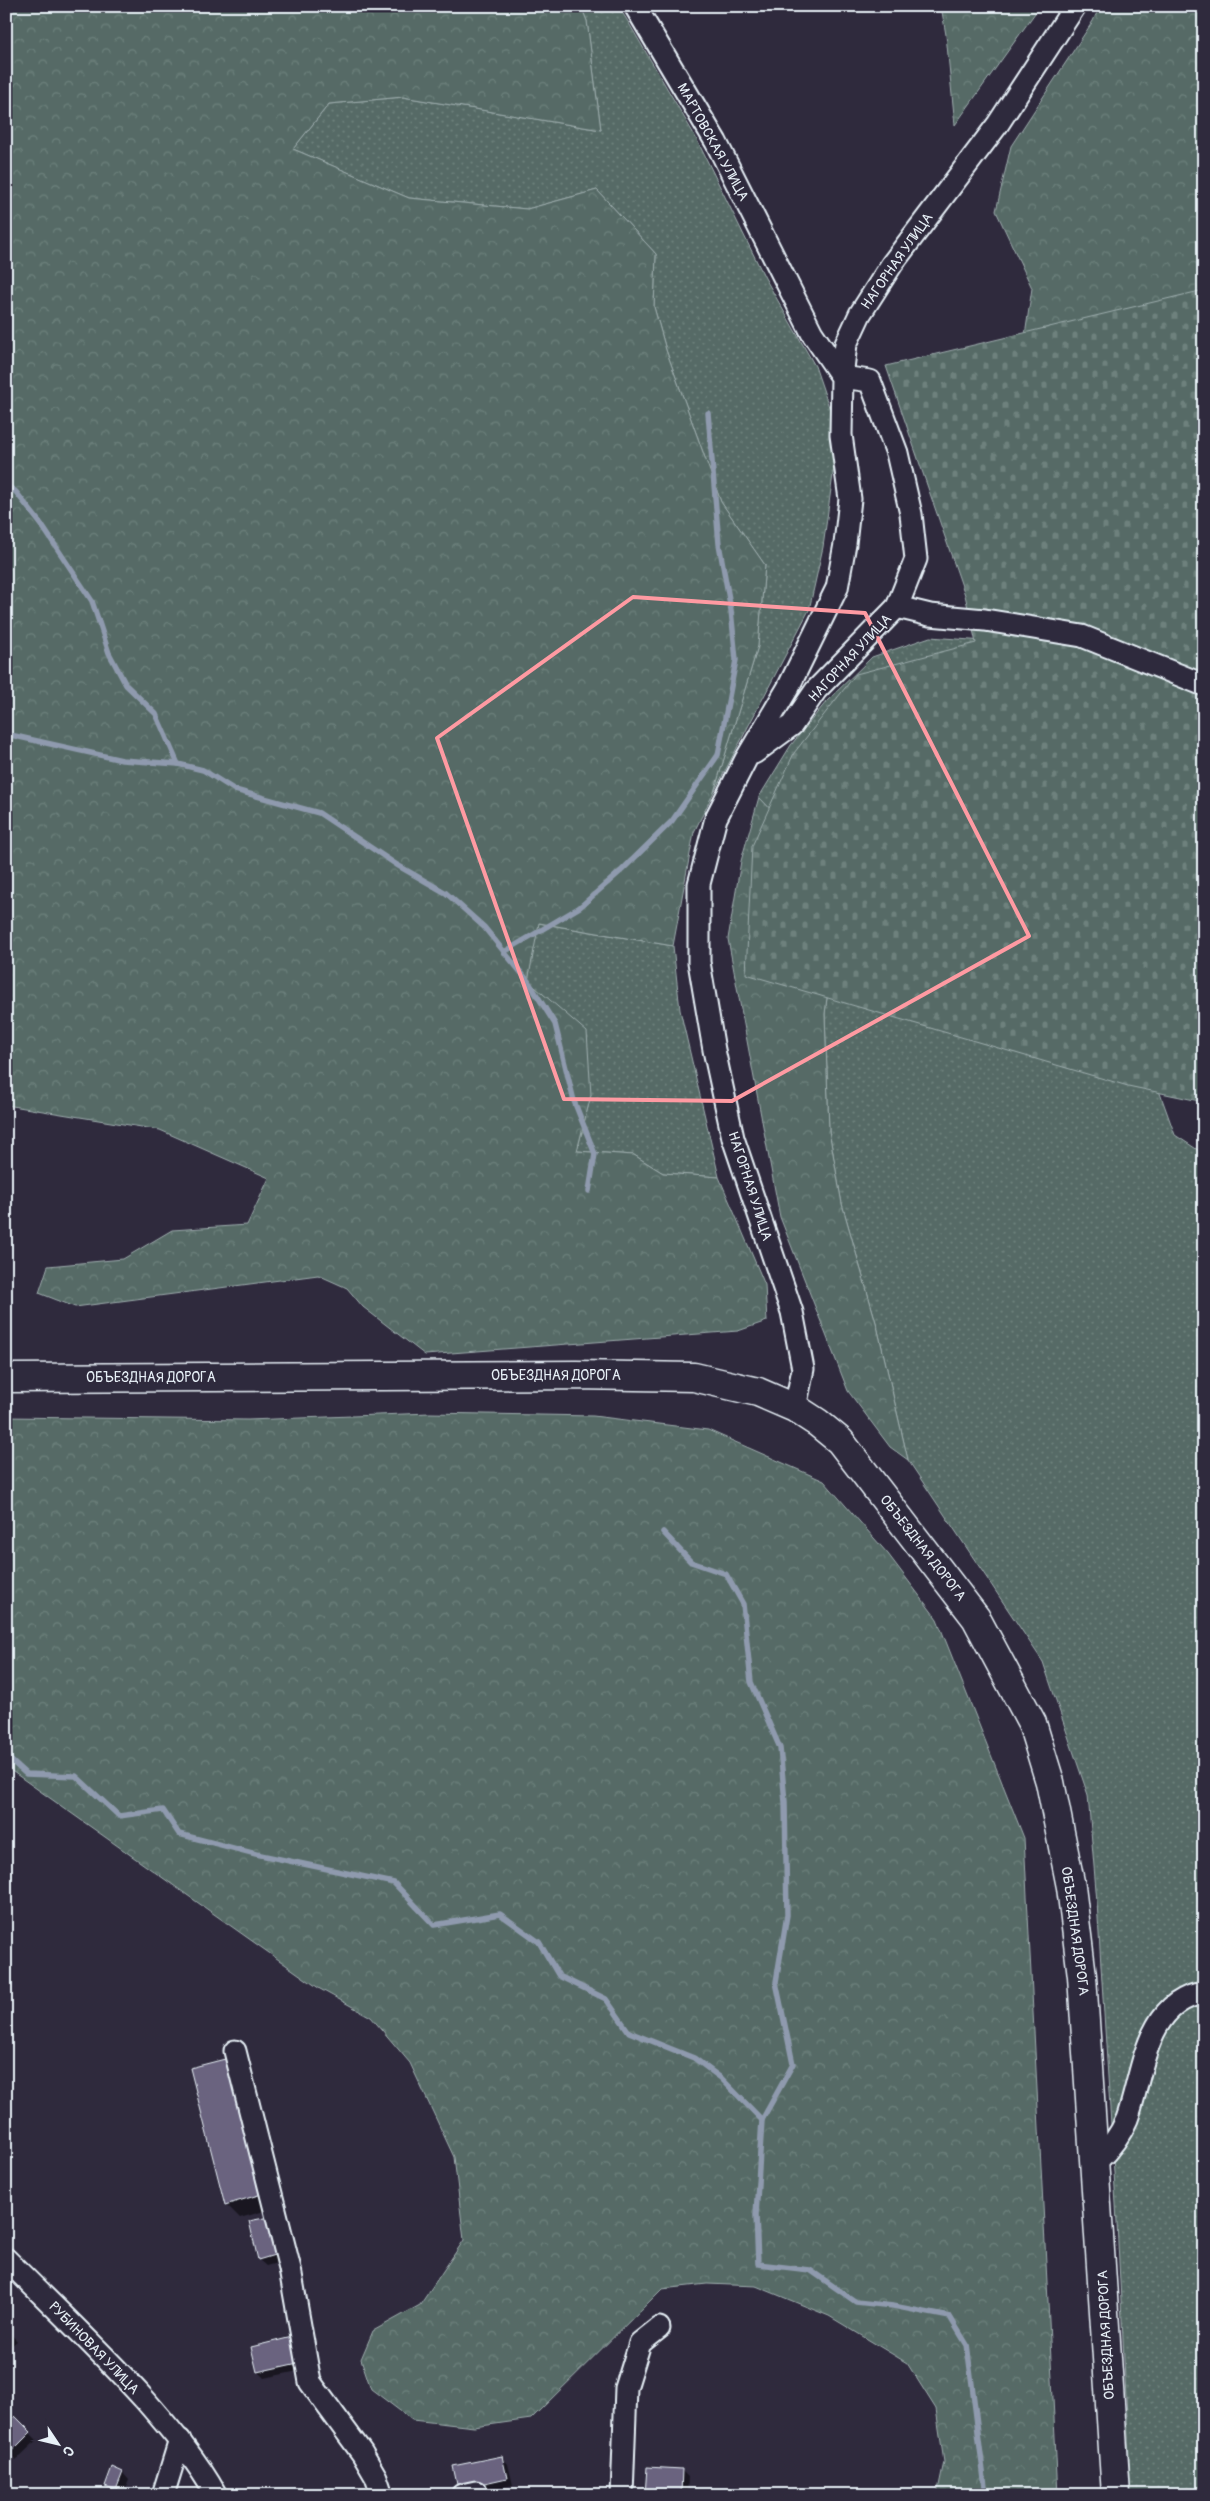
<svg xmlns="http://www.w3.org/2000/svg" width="1210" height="2501" font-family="Pangolin,sans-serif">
<defs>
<pattern id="green-dots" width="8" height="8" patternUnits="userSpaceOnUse" patternTransform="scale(1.25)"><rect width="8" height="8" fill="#566b66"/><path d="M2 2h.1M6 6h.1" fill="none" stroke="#6e817d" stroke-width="1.8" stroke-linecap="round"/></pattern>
<pattern id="forest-crowns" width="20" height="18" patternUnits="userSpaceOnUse" patternTransform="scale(1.25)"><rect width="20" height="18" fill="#566b66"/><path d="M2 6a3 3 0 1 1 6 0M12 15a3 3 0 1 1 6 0" fill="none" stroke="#6e817d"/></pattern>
<pattern id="cemetery-stones" width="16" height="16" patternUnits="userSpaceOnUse" patternTransform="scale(1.25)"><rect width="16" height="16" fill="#566b66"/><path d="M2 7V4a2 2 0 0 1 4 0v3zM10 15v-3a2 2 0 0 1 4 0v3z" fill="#6e817d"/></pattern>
</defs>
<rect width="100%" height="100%" fill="#2f2a3d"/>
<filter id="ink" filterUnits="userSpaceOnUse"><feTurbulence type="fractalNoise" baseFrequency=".02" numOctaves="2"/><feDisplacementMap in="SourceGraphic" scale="10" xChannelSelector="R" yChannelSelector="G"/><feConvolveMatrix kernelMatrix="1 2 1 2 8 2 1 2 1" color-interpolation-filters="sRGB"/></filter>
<g filter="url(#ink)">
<g fill="url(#green-dots)" stroke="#9faeaf">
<path d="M 581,6 L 618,6 L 627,20 L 695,136 L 765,278 L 815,366 L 830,410 L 835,460 L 823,547 L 809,610 L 714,792 L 758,646 L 765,565 L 721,502 L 666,350 L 654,307 L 656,254 L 597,190 L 527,209 L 409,198 L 293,149 L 329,104 L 403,97 L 601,130 L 587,21 Z"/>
<path d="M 930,637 L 998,642 L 1175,1135 L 1204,1154 L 1204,2495 L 1131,2495 L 1116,2204 L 1097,1902 L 1088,1795 L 1043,1662 L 908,1460 L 877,1326 L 842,1204 L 829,1131 L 825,1014 L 834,940 L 790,830 L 759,797 L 791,745 L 826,702 L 872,657 Z"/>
<path d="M 538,923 L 673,946 L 680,1010 L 719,1177 L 663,1173 L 634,1155 L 577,1151 L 591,1095 L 528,981 Z"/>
</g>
<g fill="url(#forest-crowns)" stroke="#9faeaf">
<path d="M 6,6 L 581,6 L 587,21 L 601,130 L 403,97 L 329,104 L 293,149 L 409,198 L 527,209 L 597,190 L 656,254 L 654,307 L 666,350 L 721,502 L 765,565 L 758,646 L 714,792 L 694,832 L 673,946 L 539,923 L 528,981 L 587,1032 L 591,1095 L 577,1151 L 634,1155 L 663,1173 L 719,1177 L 765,1285 L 767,1321 L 738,1331 L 425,1355 L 363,1307 L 347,1288 L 318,1275 L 75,1307 L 39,1293 L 48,1266 L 123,1259 L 172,1230 L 247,1225 L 269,1178 L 160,1130 L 6,1105 Z"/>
<path d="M 941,6 L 1040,6 L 955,125 L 946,35 Z"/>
<path d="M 1100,6 L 1204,6 L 1204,657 L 1022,356 L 1032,288 L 996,211 L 1011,146 L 1093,21 Z"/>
<path d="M 759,797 L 790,830 L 834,940 L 825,1014 L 829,1131 L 842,1204 L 877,1326 L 908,1460 L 890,1447 L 848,1391 L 780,1217 L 728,939 L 741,861 Z"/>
<path d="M 430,1413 L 593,1416 L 708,1430 L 824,1481 L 888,1554 L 937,1619 L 1024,1838 L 1058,2495 L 937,2495 L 944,2462 L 936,2409 L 907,2363 L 829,2316 L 756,2286 L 707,2284 L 662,2289 L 531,2419 L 474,2427 L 412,2420 L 371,2389 L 361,2359 L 373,2331 L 420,2305 L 464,2240 L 454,2157 L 410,2063 L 371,2017 L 320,1989 L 6,1767 L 6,1417 L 248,1420 Z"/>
</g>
<path fill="url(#cemetery-stones)" stroke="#9faeaf" d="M 1204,290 L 1204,1102 L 1128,1086 L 746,974 L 752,846 L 794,753 L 856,674 L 976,643 L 965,595 L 886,366 Z"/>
<g fill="#0007">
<path d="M 191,2069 L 275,2208 L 240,2218 L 226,2204 Z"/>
<path d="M 250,2222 L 284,2261 L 266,2266 L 259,2260 Z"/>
<path d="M 6,2329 L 17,2341 L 6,2350 Z"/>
<path d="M 298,2345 L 303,2370 L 264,2378 L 258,2372 Z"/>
<path d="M 15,2418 L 37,2440 L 16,2460 L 6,2450 Z"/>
<path d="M 502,2457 L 508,2464 L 513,2485 L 467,2495 Z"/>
<path d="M 113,2469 L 123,2473 L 129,2480 L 123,2495 L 113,2492 L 106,2486 Z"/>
<path d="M 682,2471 L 688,2477 L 687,2495 L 646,2495 Z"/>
</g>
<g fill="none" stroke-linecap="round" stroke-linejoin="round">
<g stroke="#8f9aae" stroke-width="5.5">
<path d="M 6,485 L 16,492 L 41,524 L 92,601 L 109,653 L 126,685 L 156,714 L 178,764"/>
<path d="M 6,734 L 122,760 L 178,764 L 203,770 L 235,790 L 319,813 L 397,865 L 446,893 L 484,927 L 528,981 L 555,1024 L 574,1101 L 595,1154 L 589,1191"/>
<path d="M 504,952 L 580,907 L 622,870 L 672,821 L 718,755 L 736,660 L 731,610 L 719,544 L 708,413"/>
<path d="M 663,1532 L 691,1562 L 726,1574 L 743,1604 L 751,1682 L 780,1748 L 785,1802 L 787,1915 L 776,1982 L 793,2064 L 762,2120 L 756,2215 L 758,2264 L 810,2270 L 856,2302 L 893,2306 L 950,2317 L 967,2345 L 986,2495"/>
<path d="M 6,1756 L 26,1774 L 76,1776 L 119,1816 L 163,1810 L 179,1834 L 256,1854 L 394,1883 L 434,1925 L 500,1914 L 539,1942 L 559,1976 L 606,1999 L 629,2032 L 694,2058 L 721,2078 L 762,2120"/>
</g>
</g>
<g fill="#6b647f" stroke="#e8f1f8">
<path d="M 229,2058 L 262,2194 L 225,2205 L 190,2068 Z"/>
<path d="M 269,2217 L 278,2254 L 258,2260 L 249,2221 Z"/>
<path d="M 292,2337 L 298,2363 L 257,2372 L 251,2347 Z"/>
<path d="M 15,2416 L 31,2432 L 9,2454 L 6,2452 L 6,2424 Z"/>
<path d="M 502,2456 L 507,2478 L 458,2489 L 453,2466 Z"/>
<path d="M 112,2467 L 123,2472 L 116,2490 L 105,2486 Z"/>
<path d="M 647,2467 L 682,2469 L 681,2495 L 645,2495 Z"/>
</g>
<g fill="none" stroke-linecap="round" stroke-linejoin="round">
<defs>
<g id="minor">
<path d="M 635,6 L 716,142 L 812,333 L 842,377 L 841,435 L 850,499 L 845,544 L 837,588 L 788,688 L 746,759 L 716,818 L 699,884 L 699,962 L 714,1050 L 733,1138 L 792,1312 L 803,1369 L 795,1408"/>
<path d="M 897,607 L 930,615 L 985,620 L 1082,636 L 1204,685"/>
<path d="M 754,753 L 792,725 L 816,690 L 897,607 L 916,559 L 911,514 L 897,453 L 870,381 L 842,377 L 846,344 L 860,314 L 892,264 L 998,124 L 1075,6"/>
<path d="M 235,2051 L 290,2269 L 310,2382 L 362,2453 L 376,2477 L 382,2495"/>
<path d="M 1096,2162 C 1110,2149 1120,2136 1127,2119 C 1143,2075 1145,2001 1204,1993"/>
<path d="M 6,2259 C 53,2306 101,2351 145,2400 C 171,2430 197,2460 216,2495"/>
<path d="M 163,2495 L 180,2440"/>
<path d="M 462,2495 L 476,2492"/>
<path d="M 622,2495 L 626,2388 L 640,2343 L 659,2328"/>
</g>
<path id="major" d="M 6,1378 L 576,1375 L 694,1377 L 758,1392 L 795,1408 L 818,1423 L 840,1441 L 976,1618 L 1032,1723 L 1050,1782 L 1071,1887 L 1082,1976 L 1116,2495"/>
</defs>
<use href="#minor" stroke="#e8f1f8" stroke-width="25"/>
<use href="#major" stroke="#e8f1f8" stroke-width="31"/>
<use href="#minor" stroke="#2f2a3d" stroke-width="21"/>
<use href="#major" stroke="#2f2a3d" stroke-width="28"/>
</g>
</g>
<path fill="none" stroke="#ff9aa2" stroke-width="4" stroke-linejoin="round" d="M 633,597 L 865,613 L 1029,936 L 732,1101 L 564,1099 L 437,738 Z"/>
<g text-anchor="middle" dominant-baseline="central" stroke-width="4" stroke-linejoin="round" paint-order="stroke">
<g font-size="14" fill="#e8f1f8" stroke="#2f2a3d">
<text transform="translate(713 142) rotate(61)">МАРТОВСКАЯ УЛИЦА</text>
<text transform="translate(897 261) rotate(-55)">НАГОРНАЯ УЛИЦА</text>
<text transform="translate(850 658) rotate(-47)">НАГОРНАЯ УЛИЦА</text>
<text transform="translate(750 1186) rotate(72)">НАГОРНАЯ УЛИЦА</text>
<text x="556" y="1375">ОБЪЕЗДНАЯ ДОРОГА</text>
<text x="151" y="1377">ОБЪЕЗДНАЯ ДОРОГА</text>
<text transform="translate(923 1548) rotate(52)">ОБЪЕЗДНАЯ ДОРОГА</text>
<text transform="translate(1075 1931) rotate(82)">ОБЪЕЗДНАЯ ДОРОГА</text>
<text transform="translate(1106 2335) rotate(-93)">ОБЪЕЗДНАЯ ДОРОГА</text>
<text transform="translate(94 2348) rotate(46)">РУБИНОВАЯ УЛИЦА</text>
</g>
</g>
<rect width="1210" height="2501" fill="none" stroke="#2f2a3d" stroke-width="25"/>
<rect x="12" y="12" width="1185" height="2476" fill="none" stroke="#e8f1f8" stroke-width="2" filter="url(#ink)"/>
<g transform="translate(58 2444) rotate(125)" stroke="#2f2a3d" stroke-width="4" paint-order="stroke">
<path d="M0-4L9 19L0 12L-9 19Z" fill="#e8f1f8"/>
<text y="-8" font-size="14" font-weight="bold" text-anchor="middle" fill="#e8f1f8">С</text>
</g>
</svg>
